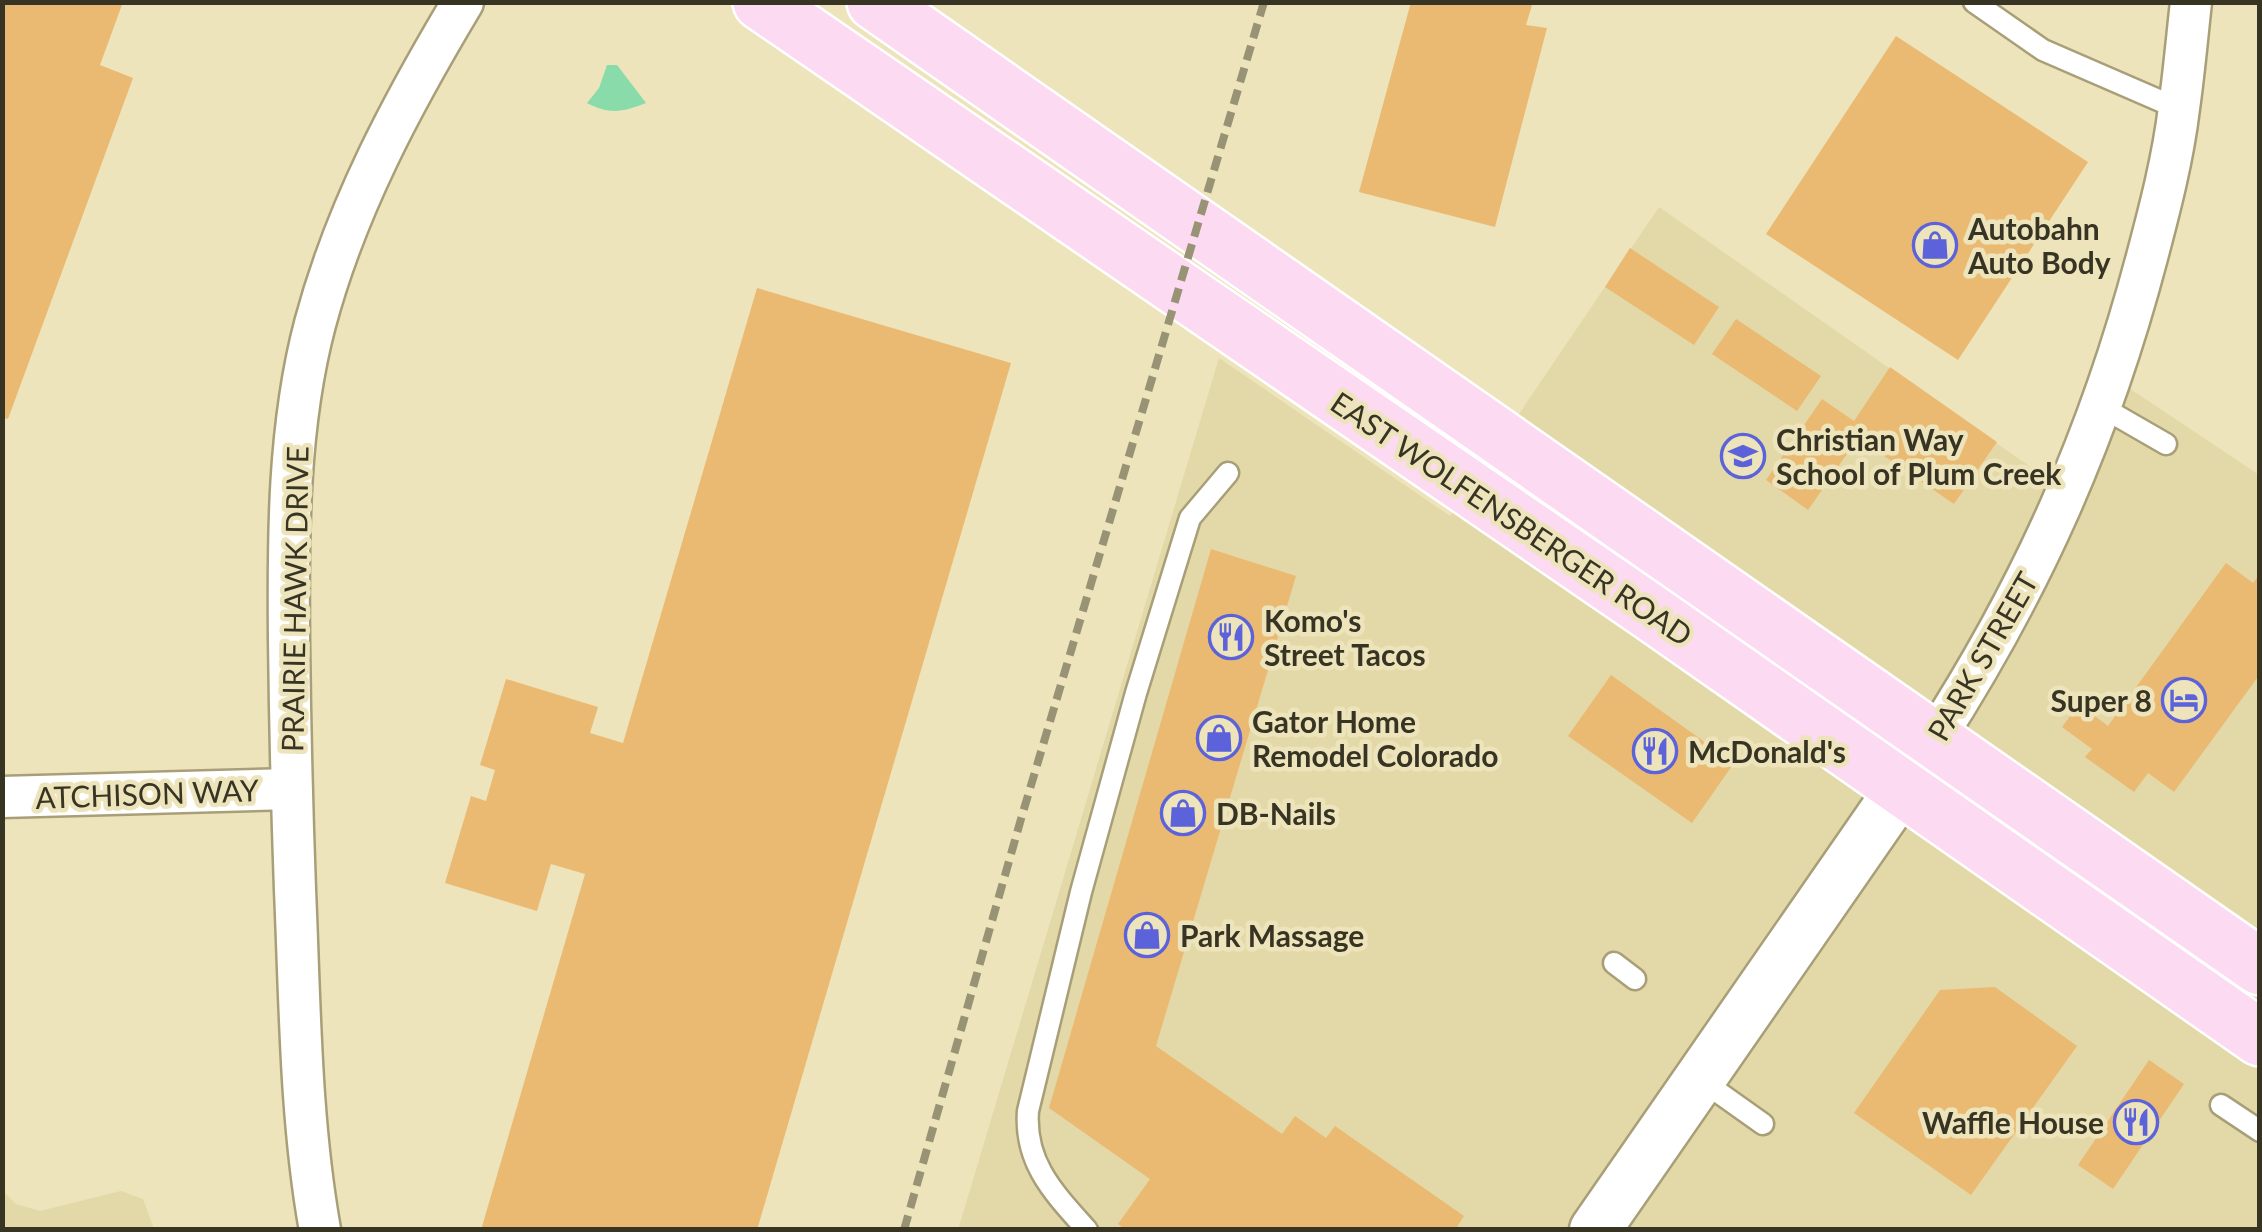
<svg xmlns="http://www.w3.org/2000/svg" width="2262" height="1232" font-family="Lato,sans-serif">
<rect width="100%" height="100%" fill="#ede4bb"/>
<g fill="#e3d8a7">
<path d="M 1659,207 L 2066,492 L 2111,376 L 2259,475 L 2259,1229 L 958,1230 L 1219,358 L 1450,516 Z"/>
<path d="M 2,1190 L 16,1204 L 40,1211 L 121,1191 L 143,1199 L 154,1229 L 3,1229 Z"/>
</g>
<path fill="#89dbaa" d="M 607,65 L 617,65 L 646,103 C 623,112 610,115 587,103 L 599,88 Z"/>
<g fill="#eaba72">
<path d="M 2,2 L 123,2 L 100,65 L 133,78 L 8,419 L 2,418 Z"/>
<path d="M 1411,2 L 1533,2 L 1526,25 L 1547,28 L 1495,227 L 1359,192 Z"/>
<path d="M 1896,36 L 2088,162 L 1958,360 L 1766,234 Z"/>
<path d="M 1630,248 L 1719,307 L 1694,345 L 1605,287 Z"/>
<path d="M 757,288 L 1011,363 L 757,1230 L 481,1230 L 585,874 L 551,864 L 537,911 L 445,883 L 471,796 L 486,801 L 495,770 L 480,765 L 506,679 L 598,707 L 590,733 L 623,743 Z"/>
<path d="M 1736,319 L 1821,376 L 1797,411 L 1712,354 Z"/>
<path d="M 1890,367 L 1997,442 L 1954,504 L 1858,438 L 1808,510 L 1766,480 L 1822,399 L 1854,421 Z"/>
<path d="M 1211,549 L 1296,576 L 1156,1046 L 1282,1134 L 1295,1116 L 1326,1138 L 1335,1126 L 1464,1216 L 1455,1230 L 1126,1230 L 1118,1224 L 1150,1179 L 1049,1108 Z"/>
<path d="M 2226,563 L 2253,583 L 2260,574 L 2260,674 L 2174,792 L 2148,773 L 2134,792 L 2085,757 L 2092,749 L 2062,727 L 2079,704 L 2108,726 Z"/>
<path d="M 1611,675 L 1734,763 L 1692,823 L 1568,736 Z"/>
<path d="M 1995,987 L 2077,1046 L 1971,1195 L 1854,1113 L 1940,990 Z"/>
<path d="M 2149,1060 L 2184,1084 L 2113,1189 L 2078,1165 Z"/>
</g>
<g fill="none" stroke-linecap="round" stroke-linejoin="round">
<defs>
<g id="service">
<path d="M 1974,2 L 2043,50 L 2179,109"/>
<path d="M 2100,406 L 2166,444"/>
<path d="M 1614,963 L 1635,979"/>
<path d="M 1701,1080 L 1763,1124"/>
<path d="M 2221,1105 L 2260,1131"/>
<path d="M 1087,1230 C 1054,1193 1024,1163 1028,1111 L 1081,892 L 1136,693 L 1190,518 L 1228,473"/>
</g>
<g id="minor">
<path d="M 1933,741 C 2033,586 2100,435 2147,257 C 2160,208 2173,158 2179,108 C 2184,73 2187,38 2191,2"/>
<path d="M 2,797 L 291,789"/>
<path d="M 320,1230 C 300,1118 300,1003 295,890 C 292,807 290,724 289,640 C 288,536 288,426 315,324 C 346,208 402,104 463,2"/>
</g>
<path id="tertiary" d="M 1595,1230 L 1925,754"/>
<g id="primary">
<path d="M 761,2 L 1650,612 L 2260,1038"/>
<path d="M 875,2 L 2260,967"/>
</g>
</defs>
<use href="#service" stroke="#a89f78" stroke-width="25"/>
<use href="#minor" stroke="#a89f78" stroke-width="45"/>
<use href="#tertiary" stroke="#a89f78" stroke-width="55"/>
<use href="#primary" stroke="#fff" stroke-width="60"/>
<use href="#service" stroke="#fff" stroke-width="20"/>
<use href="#minor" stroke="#fff" stroke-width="40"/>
<use href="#tertiary" stroke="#fff" stroke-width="50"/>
<use href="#primary" stroke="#fbdaf2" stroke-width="55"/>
<path stroke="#999375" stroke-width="8" stroke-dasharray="15 8" stroke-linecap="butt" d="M 904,1230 L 1021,819 L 1264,2"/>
</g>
<defs>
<symbol id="shop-ring" viewBox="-11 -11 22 22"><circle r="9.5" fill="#ede4bb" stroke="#5c62d9" stroke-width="1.5"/><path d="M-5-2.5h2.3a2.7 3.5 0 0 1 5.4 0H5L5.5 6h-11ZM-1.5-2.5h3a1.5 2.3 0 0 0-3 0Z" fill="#5c62d9"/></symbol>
<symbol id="school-ring" viewBox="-11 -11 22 22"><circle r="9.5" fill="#ede4bb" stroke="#5c62d9" stroke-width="1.5"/><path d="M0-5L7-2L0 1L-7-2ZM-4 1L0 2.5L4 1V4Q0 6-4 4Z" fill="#5c62d9"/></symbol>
<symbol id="restaurant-ring" viewBox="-11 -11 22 22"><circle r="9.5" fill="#ede4bb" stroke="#5c62d9" stroke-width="1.5"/><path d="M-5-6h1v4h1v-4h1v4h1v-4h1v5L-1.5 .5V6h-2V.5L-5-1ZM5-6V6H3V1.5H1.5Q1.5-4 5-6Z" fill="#5c62d9"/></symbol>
<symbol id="hotel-ring" viewBox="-11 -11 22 22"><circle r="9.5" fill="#ede4bb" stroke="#5c62d9" stroke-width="1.5"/><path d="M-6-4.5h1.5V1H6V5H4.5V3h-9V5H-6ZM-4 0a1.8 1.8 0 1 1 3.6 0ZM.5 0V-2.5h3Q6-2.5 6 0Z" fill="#5c62d9"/></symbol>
</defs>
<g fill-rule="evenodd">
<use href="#shop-ring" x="1910" y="220" width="50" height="50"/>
<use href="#school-ring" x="1718" y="431" width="50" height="50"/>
<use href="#restaurant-ring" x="1206" y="612" width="50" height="50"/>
<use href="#hotel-ring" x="2159" y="675" width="50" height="50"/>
<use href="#shop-ring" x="1194" y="713" width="50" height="50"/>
<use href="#restaurant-ring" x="1630" y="726" width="50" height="50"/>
<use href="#shop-ring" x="1158" y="788" width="50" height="50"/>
<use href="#shop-ring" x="1122" y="910" width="50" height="50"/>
<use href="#restaurant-ring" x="2111" y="1097" width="50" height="50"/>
</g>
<g text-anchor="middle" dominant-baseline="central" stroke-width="9" stroke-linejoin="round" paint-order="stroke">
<g font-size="30" font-weight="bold" fill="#383424" stroke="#ede4bb" text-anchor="start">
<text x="1968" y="228">Autobahn<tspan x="1968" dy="34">Auto Body</tspan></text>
<text x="1776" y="439">Christian Way<tspan x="1776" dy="34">School of Plum Creek</tspan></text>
<text x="1264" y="620">Komo's<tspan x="1264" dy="34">Street Tacos</tspan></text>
<text x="2152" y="700" text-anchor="end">Super 8</text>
<text x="1252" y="721">Gator Home<tspan x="1252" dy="34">Remodel Colorado</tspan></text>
<text x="1688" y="751">McDonald's</text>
<text x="1216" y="813">DB-Nails</text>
<text x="1180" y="935">Park Massage</text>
<text x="2104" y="1122" text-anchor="end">Waffle House</text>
</g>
<g font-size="30" fill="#383424" stroke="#ede4bb">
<text transform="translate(1512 518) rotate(34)">EAST WOLFENSBERGER ROAD</text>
<text transform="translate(294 599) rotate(-89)">PRAIRIE HAWK DRIVE</text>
<text transform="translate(1982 656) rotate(-60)">PARK STREET</text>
<text transform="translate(147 793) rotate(-2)">ATCHISON WAY</text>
</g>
</g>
<rect width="2262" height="1232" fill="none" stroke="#383424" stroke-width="10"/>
</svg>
